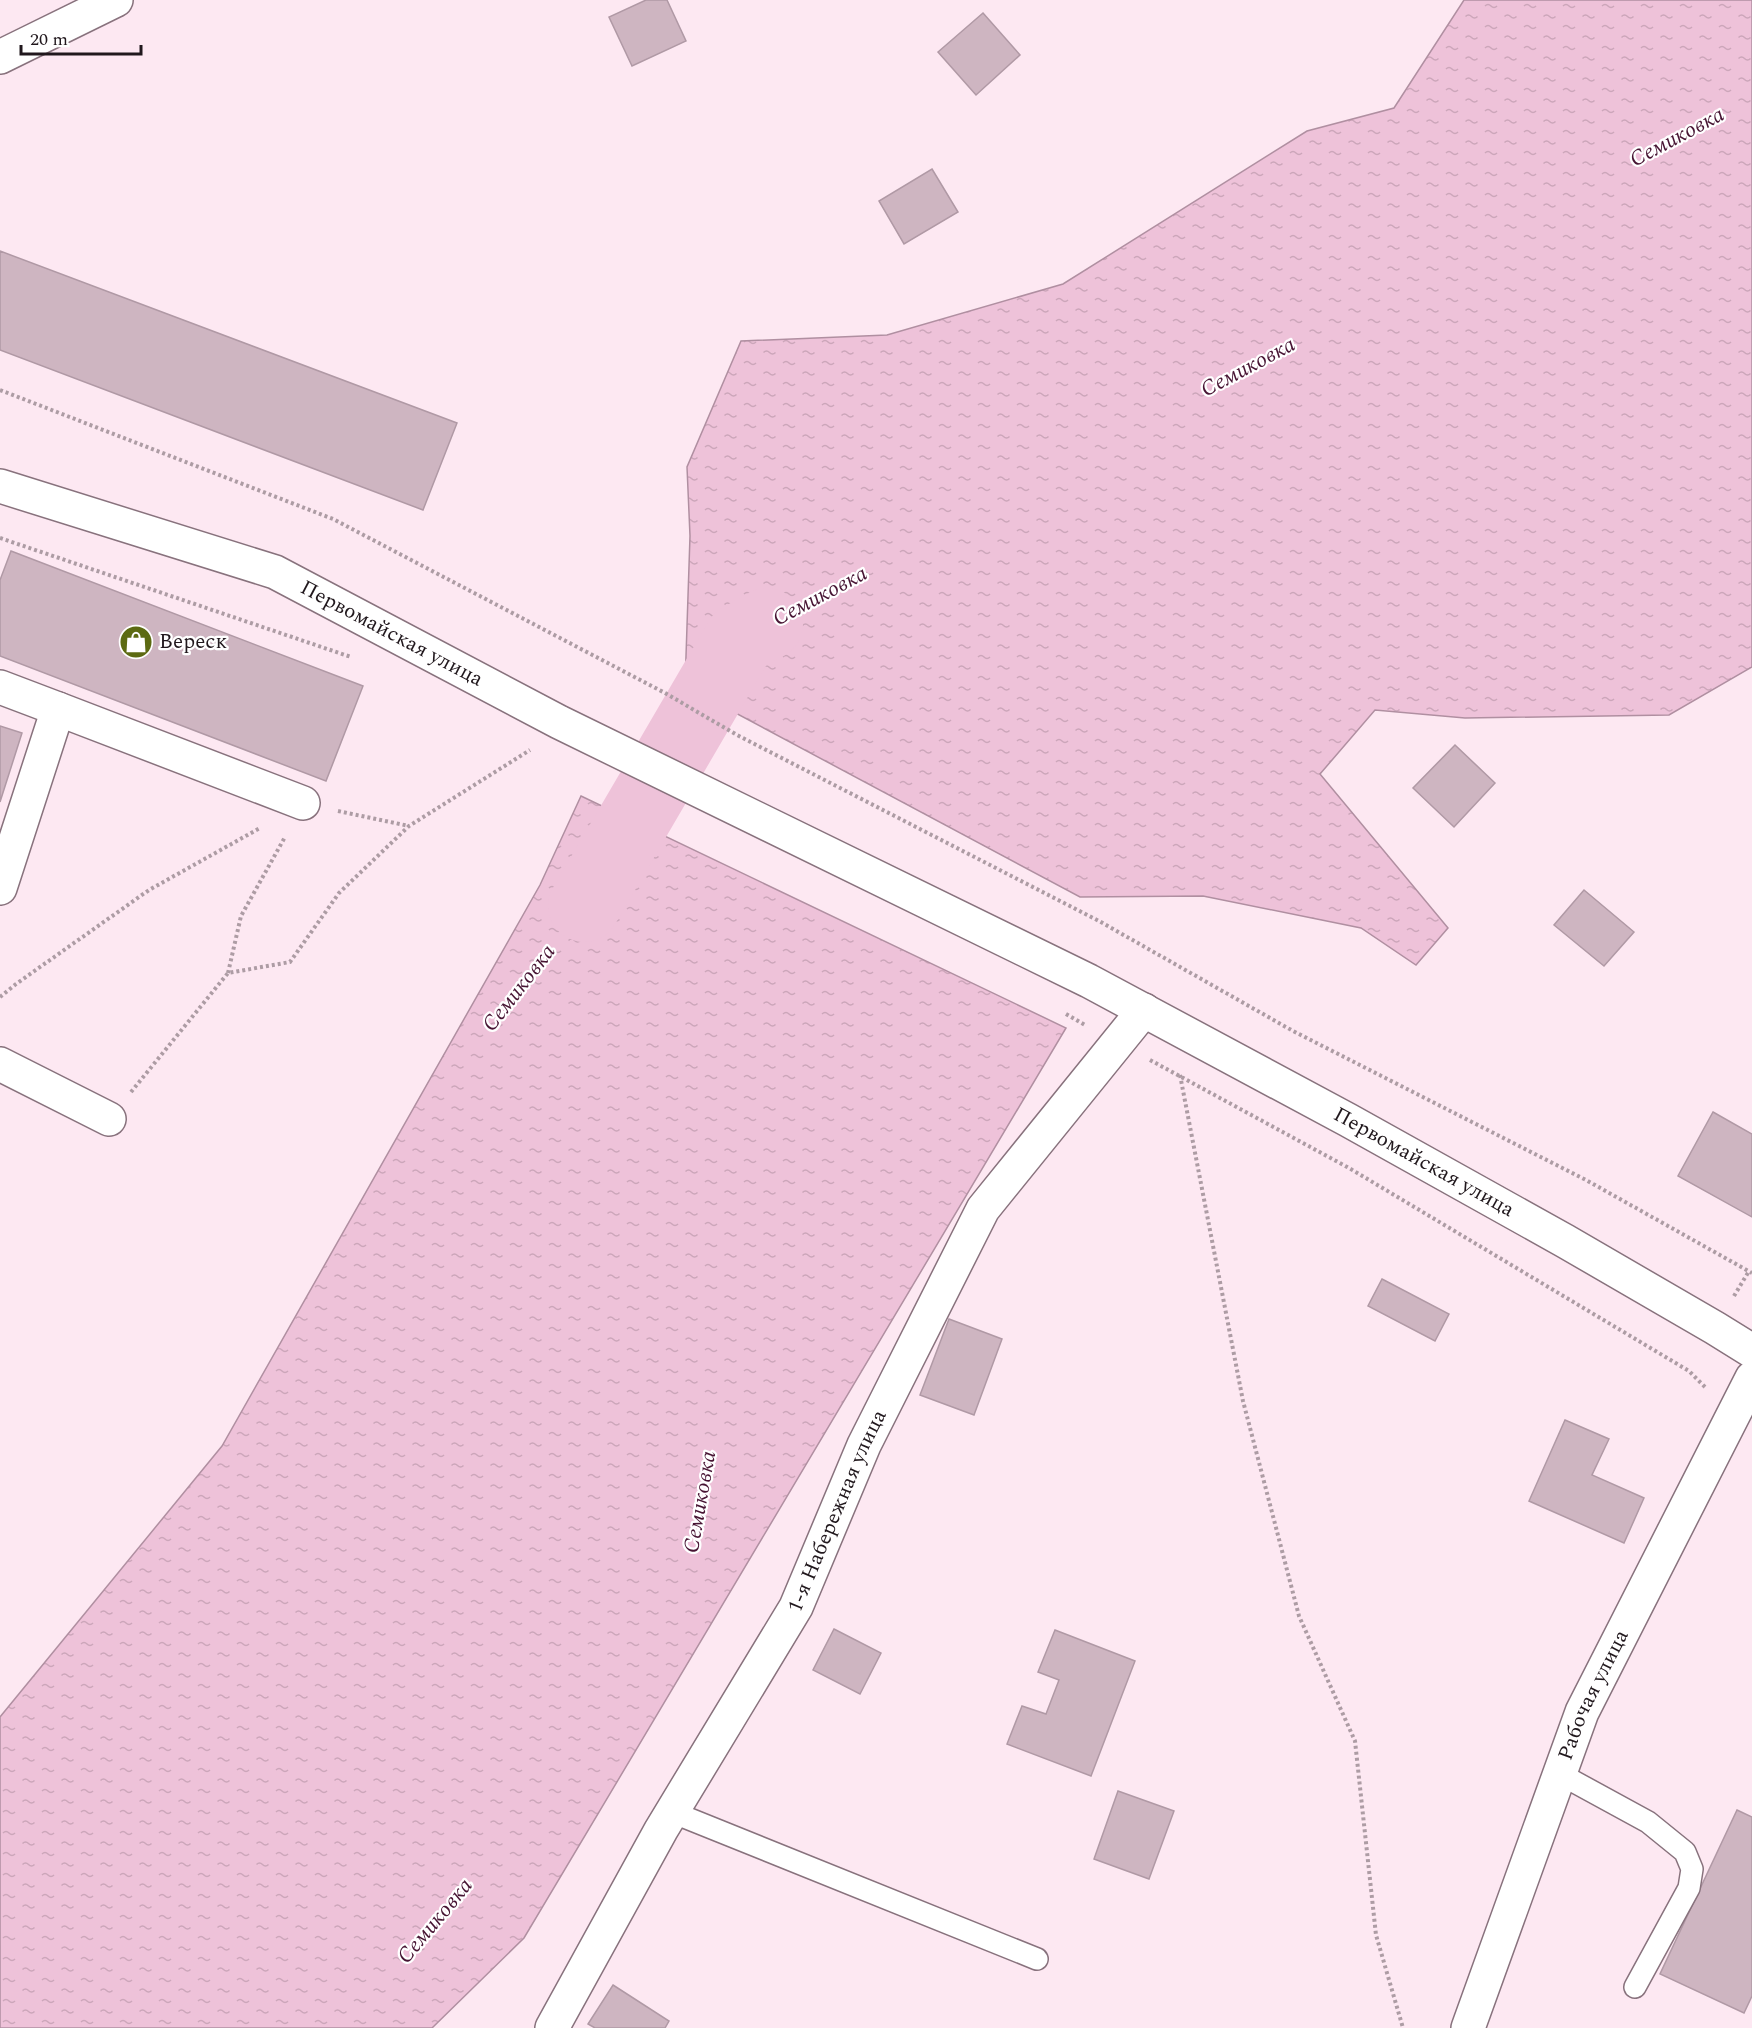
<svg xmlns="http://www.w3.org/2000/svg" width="1752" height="2028" font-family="Spectral,serif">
<defs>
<pattern id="water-ripples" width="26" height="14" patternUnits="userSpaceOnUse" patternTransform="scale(1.5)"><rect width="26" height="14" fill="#eec2d9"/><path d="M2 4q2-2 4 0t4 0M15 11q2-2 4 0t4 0" fill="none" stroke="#cca6ba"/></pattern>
</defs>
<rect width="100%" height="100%" fill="#fde8f2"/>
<g fill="url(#water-ripples)" stroke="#b08fa1" stroke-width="1.5">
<path d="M 1464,0 L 1752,0 L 1752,667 L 1669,715 L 1465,718 L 1375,710 L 1320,774 L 1448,928 L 1416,965 L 1361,928 L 1203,896 L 1080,897 L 685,686 L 690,536 L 687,467 L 741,341 L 887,335 L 1063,284 L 1307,131 L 1394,108 Z"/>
<path d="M 581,796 L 1066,1028 L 524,1938 L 432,2028 L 0,2028 L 0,1717 L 222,1446 L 540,885 Z"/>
</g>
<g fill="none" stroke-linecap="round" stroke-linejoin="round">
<path stroke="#eec2d9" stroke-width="72" d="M 584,906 L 740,639 L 767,624"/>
</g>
<g fill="#ceb5c1" stroke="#b099a5" stroke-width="1.5">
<path d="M 646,0 L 667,0 L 686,41 L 632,66 L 609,17 Z"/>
<path d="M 983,13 L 1020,55 L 976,95 L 938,52 Z"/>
<path d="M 932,169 L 958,212 L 904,244 L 879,201 Z"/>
<path d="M 0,251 L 457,423 L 423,510 L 0,350 Z"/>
<path d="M 11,551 L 363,686 L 326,781 L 0,656 L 0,580 Z"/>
<path d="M 0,726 L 22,733 L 0,802 Z"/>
<path d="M 1455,745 L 1495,783 L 1454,827 L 1413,788 Z"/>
<path d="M 1584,890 L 1634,932 L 1604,966 L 1554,925 Z"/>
<path d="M 1713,1112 L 1752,1134 L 1752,1217 L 1678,1176 Z"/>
<path d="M 1382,1279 L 1449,1314 L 1435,1341 L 1368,1306 Z"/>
<path d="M 949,1319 L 1002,1339 L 974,1415 L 920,1395 Z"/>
<path d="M 1565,1420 L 1609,1439 L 1592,1475 L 1644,1498 L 1624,1543 L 1529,1501 Z"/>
<path d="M 834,1629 L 881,1653 L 860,1694 L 813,1670 Z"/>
<path d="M 1055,1630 L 1135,1661 L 1091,1776 L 1007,1744 L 1022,1706 L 1046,1714 L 1059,1680 L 1038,1672 Z"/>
<path d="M 1118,1791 L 1174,1811 L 1149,1879 L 1094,1859 Z"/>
<path d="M 1737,1810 L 1752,1817 L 1752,1996 L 1744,2013 L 1660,1974 Z"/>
<path d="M 613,1985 L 669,2021 L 665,2028 L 595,2028 L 588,2024 Z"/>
</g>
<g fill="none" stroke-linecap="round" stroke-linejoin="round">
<defs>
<g id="service">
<path d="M 1560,1774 L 1648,1822 L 1685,1852 L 1692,1869 L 1689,1888 L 1635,1987"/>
<path d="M 672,1812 L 1037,1959"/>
</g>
<g id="minor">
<path d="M 0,687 L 58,709 L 0,888"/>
<path d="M 58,709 L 303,803"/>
<path d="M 0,1064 L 109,1119"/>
<path id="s1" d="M 552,2028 L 661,1830 L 796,1607 L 864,1445 L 983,1209 L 1144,1010"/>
<path id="s2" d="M 1468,2028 L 1582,1712 L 1752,1378"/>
</g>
<path id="secondary" d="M 0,57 L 116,0"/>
<g id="primary">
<path id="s3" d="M 0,486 L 275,572 L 559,722 L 1089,981 L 1348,1120 L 1565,1241 L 1715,1328 L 1752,1351"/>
</g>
</defs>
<use href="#service" stroke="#88727d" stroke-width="24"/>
<use href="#minor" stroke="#88727d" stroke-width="36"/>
<use href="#secondary" stroke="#88727d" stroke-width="36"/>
<use href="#primary" stroke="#88727d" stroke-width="36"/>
<g stroke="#ad9ca4" stroke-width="4" stroke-dasharray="3 3" stroke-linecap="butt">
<path d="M 0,390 L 333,519 L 665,693 L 737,735 L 1099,921 L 1293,1031 L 1586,1180 L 1752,1273"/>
<path d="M 0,538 L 351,657"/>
<path d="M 338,811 L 409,826"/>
<path d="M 228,973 L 241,916 L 285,837"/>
<path d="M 0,997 L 16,984 L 149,890 L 260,828"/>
<path d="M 1066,1014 L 1085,1025"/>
<path d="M 1150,1060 L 1349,1168 L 1689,1371 L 1706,1388"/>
<path d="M 1180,1075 L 1243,1401 L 1299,1616 L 1355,1741 L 1376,1935 L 1403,2028"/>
<path d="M 131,1092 L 228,973 L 290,962 L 339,893 L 409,826 L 530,750"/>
<path d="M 1734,1296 L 1749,1271"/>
</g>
<use href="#service" stroke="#fff" stroke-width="21"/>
<use href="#minor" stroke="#fff" stroke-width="33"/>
<use href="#secondary" stroke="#fff" stroke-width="33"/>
<use href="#primary" stroke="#fff" stroke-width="33"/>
</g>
<defs>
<symbol id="shop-disc" viewBox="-11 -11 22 22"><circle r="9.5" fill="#5c6a12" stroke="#fff"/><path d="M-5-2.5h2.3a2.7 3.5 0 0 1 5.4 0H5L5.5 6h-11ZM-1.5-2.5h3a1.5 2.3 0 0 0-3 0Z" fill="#fff"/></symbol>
</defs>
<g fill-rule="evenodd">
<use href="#shop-disc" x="117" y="623" width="38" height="38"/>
</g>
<g text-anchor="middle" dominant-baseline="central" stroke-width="4.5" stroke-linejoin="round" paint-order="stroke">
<g font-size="21" fill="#21181d" stroke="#fff">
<text stroke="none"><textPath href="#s3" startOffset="420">Первомайская улица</textPath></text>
<text stroke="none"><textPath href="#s3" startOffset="1580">Первомайская улица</textPath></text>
<text stroke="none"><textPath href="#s1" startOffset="591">1-я Набережная улица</textPath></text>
<text stroke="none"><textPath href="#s2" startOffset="356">Рабочая улица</textPath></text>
</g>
<g font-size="21" fill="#21181d" stroke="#fff" text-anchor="start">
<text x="159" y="642">Вереск</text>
</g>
<g font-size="22" font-style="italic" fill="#471433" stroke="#fff">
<text transform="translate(1677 137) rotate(-28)">Семиковка</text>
<text transform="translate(1248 367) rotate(-28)">Семиковка</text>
<text transform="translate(820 596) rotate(-28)">Семиковка</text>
<text transform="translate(519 988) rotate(-52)">Семиковка</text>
<text transform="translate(700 1502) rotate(-80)">Семиковка</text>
<text transform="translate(435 1921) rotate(-50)">Семиковка</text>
</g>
</g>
<path d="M21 45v9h120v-9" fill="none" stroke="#21181d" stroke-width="3"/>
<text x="30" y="45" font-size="18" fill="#21181d" stroke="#ffffff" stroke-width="4.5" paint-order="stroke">20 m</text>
</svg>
